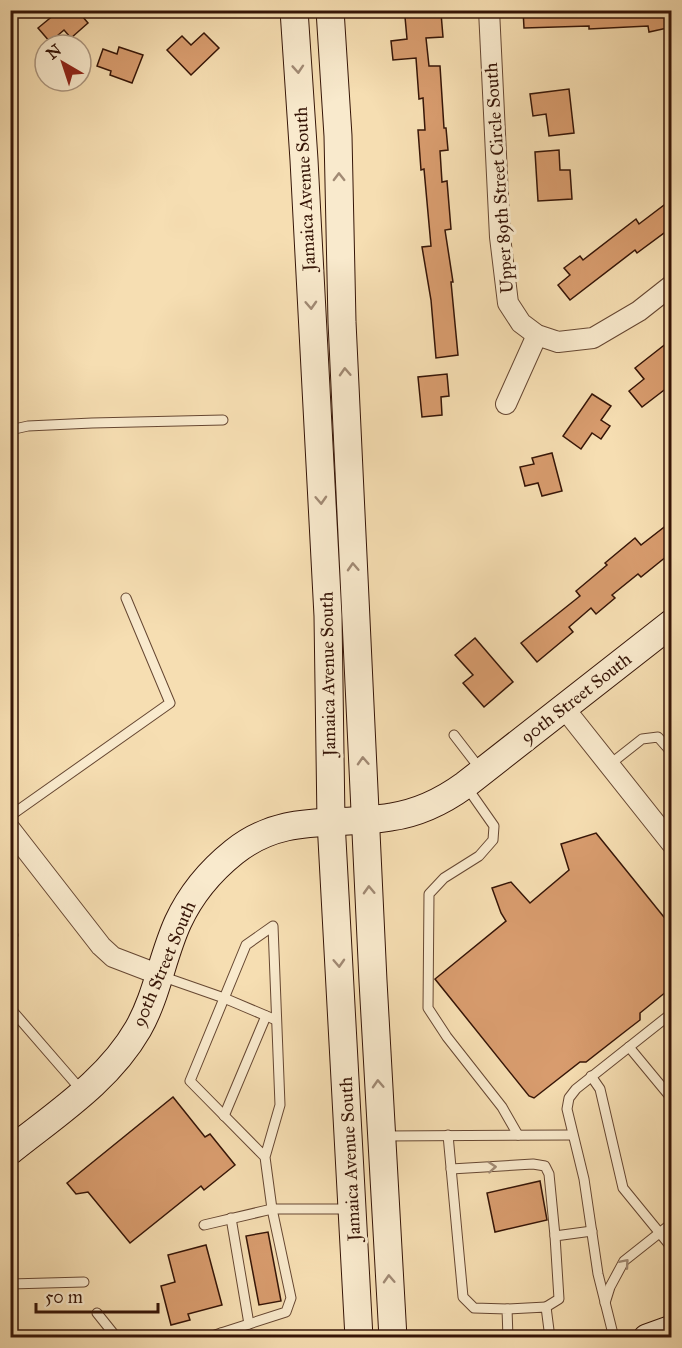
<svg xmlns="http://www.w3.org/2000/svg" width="682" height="1348" font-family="'IM FELL Great Primer',serif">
<rect width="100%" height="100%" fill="#f6deb2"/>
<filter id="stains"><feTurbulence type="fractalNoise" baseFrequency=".00333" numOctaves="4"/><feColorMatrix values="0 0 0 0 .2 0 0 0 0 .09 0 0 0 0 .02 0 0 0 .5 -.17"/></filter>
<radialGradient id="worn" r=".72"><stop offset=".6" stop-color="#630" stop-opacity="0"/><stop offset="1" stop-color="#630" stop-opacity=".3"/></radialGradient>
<g fill="#d89c6e" stroke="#361507" stroke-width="1.5">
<path d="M 60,10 L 77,10 L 88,23 L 71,38 L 64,30 L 50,42 L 38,28 Z"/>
<path d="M 523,10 L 672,10 L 672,27 L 649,32 L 648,26 L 589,29 L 589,26 L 524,28 Z"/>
<path d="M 441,13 L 443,37 L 426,38 L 429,66 L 440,66 L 444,128 L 446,128 L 448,150 L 440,151 L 442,182 L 447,181 L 451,229 L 445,230 L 453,282 L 451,282 L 458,355 L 436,358 L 431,300 L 422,247 L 431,246 L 424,169 L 421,170 L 418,130 L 425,130 L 423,98 L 419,99 L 416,58 L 393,60 L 391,41 L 407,39 L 405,17 Z"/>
<path d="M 204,33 L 219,48 L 191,75 L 167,50 L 182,36 L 191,45 Z"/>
<path d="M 119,47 L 143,55 L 132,83 L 110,75 L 111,71 L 97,66 L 103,49 L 117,54 Z"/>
<path d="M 569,89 L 574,133 L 549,136 L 546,114 L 533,116 L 530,94 Z"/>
<path d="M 559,150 L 560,170 L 570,170 L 572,199 L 538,201 L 535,152 Z"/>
<path d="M 672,199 L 672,227 L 637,253 L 635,250 L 570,300 L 558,285 L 570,275 L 564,268 L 580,256 L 583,260 L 636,219 L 639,224 Z"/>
<path d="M 672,339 L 672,384 L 642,407 L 629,391 L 644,379 L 635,368 Z"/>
<path d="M 447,374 L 449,396 L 441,397 L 442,415 L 422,417 L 418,377 Z"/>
<path d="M 592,394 L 611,406 L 601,420 L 610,426 L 601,439 L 592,433 L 581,449 L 563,436 Z"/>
<path d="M 552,453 L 562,491 L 542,496 L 538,483 L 525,486 L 520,467 L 534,464 L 532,458 Z"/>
<path d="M 672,521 L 672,552 L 641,577 L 638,574 L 612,595 L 615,598 L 596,614 L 591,608 L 569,627 L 573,632 L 537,662 L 521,643 L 580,596 L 576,591 L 607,565 L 605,563 L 635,538 L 641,545 Z"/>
<path d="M 475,638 L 513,682 L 484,707 L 463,683 L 473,675 L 455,655 Z"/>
<path d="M 596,833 L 672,927 L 672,987 L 640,1013 L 640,1020 L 627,1030 L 586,1062 L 580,1062 L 534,1098 L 529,1096 L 435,979 L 506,921 L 501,913 L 492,888 L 511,882 L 530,903 L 569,870 L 561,844 Z"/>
<path d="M 173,1097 L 205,1137 L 210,1134 L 235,1165 L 204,1190 L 201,1186 L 130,1243 L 88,1192 L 76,1194 L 67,1183 Z"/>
<path d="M 540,1181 L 547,1220 L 495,1232 L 487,1193 Z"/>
<path d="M 268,1232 L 281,1301 L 259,1305 L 246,1236 Z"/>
<path d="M 206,1245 L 222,1305 L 188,1314 L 190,1320 L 171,1325 L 161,1286 L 175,1282 L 168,1255 Z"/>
</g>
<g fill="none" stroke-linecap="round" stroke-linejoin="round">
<defs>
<g id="lane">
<path d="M 10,430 L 28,426 L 92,423 L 223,420"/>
<path d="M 454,735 L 481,770"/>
<path d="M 609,765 L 642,739 L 658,737 L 672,753"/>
<path d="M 466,786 L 494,826 L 493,840 L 479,856 L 444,878 L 429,894 L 428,1008 L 447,1037 L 502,1107 L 518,1135"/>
<path d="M 10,816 L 170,703 L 126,598"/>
<path d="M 10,931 L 13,935 L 10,937"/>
<path d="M 161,976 L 224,998 L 276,1020"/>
<path d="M 10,1008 L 82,1091"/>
<path d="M 629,1047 L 672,1099"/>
<path d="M 591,1076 L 600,1089 L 623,1188 L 672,1248"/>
<path d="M 224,1116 L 266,1016"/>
<path d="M 448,1135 L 463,1297 L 474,1308 L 507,1309 L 508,1338"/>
<path d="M 385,1136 L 571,1135"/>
<path d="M 451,1169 L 533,1164 L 545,1166 L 549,1174 L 555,1236"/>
<path d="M 231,1218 L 249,1324"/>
<path d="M 204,1225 L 272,1209 L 350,1209"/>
<path d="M 10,1284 L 84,1282"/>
<path d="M 605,1303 L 610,1287 L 624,1261 L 672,1223"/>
<path d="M 546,1307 L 559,1299 L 555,1236 L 592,1231"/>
<path d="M 507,1309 L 546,1307 L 550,1338"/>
<path d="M 97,1313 L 117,1338"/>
<path d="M 207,1338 L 221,1333"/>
<path d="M 223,1338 L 221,1333 L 286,1312 L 291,1298 L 272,1209 L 265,1157 L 280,1105 L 273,926 L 246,945 L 190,1081 L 265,1157"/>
<path d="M 614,1338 L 598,1274 L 584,1179 L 567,1109 L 569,1098 L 576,1089 L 672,1013"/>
</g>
<g id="street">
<path d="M 489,10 L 500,237 L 508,303 L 521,323 L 537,335 L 558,342 L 593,338 L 639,311 L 672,285"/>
<path d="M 506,404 L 537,335"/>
<path d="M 564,708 L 672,844"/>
<path d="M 10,829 L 101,946 L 113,957 L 160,975"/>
</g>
<g id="secondary">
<path d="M 294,10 L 304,160 L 328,616 L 331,821 L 359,1338"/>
<path d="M 330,10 L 338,136 L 342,322 L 373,981 L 393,1338"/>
<path d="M 10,1151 C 56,1114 108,1081 138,1029 C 157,996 162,957 178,922 C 191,894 209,872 234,852 C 284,812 335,827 391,817 C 418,813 443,801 465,785 L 672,623"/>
<path d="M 647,1338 L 672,1329"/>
</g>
</defs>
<use href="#lane" stroke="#664732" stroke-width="11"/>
<use href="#street" stroke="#664732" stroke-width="22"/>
<use href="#secondary" stroke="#361507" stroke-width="29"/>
<use href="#lane" stroke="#f9eacd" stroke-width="9"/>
<use href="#street" stroke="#f9eacd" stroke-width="20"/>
<use href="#secondary" stroke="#f9eacd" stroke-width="27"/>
</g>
<defs><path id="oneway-chevron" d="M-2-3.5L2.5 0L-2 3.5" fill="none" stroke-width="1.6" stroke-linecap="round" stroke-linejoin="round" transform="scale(1.5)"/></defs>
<g stroke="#a18a74">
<use href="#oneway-chevron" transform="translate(298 69) rotate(86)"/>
<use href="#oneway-chevron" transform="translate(339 177) rotate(-91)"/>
<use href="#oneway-chevron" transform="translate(311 305) rotate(87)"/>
<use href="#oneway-chevron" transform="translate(345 372) rotate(-93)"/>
<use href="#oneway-chevron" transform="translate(321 500) rotate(87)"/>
<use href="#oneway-chevron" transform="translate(353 567) rotate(-93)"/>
<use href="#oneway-chevron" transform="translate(363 761) rotate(-93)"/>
<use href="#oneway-chevron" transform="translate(369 890) rotate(-92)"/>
<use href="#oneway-chevron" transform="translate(339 963) rotate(87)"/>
<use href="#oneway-chevron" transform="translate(378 1084) rotate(-93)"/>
<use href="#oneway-chevron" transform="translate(492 1167) rotate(-4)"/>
<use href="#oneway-chevron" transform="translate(625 1263) rotate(-49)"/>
<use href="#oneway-chevron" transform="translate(389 1279) rotate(-93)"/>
</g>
<g text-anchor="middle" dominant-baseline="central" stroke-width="6" stroke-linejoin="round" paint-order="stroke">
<g font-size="18" fill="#361507" stroke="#f9eacd">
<text transform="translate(499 178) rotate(-94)">Upper 89th Street Circle South</text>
<text transform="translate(305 189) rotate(-93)">Jamaica Avenue South</text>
<text transform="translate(328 674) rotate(-91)">Jamaica Avenue South</text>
<text transform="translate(576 698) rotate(-38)">90th Street South</text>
<text transform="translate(164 964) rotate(-67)">90th Street South</text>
<text transform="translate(350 1159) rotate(-93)">Jamaica Avenue South</text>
</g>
</g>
<rect width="682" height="1348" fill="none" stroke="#f6deb2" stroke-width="36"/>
<rect x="12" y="12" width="658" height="1324" fill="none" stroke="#361507" stroke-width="3"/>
<rect x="18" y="18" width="646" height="1312" fill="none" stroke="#361507" stroke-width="1.5"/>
<g transform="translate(63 63) rotate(321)"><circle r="28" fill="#f9eacd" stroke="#ab957e" stroke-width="1.5"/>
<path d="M0-4.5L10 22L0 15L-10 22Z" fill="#8f2418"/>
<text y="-9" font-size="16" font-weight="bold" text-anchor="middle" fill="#361507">N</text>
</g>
<path d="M36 1303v9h122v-9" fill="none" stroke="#361507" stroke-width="3"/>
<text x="45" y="1303" font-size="18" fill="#361507" stroke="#f9eacd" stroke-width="4.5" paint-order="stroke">50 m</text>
<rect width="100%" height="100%" filter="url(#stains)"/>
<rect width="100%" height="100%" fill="url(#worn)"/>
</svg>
